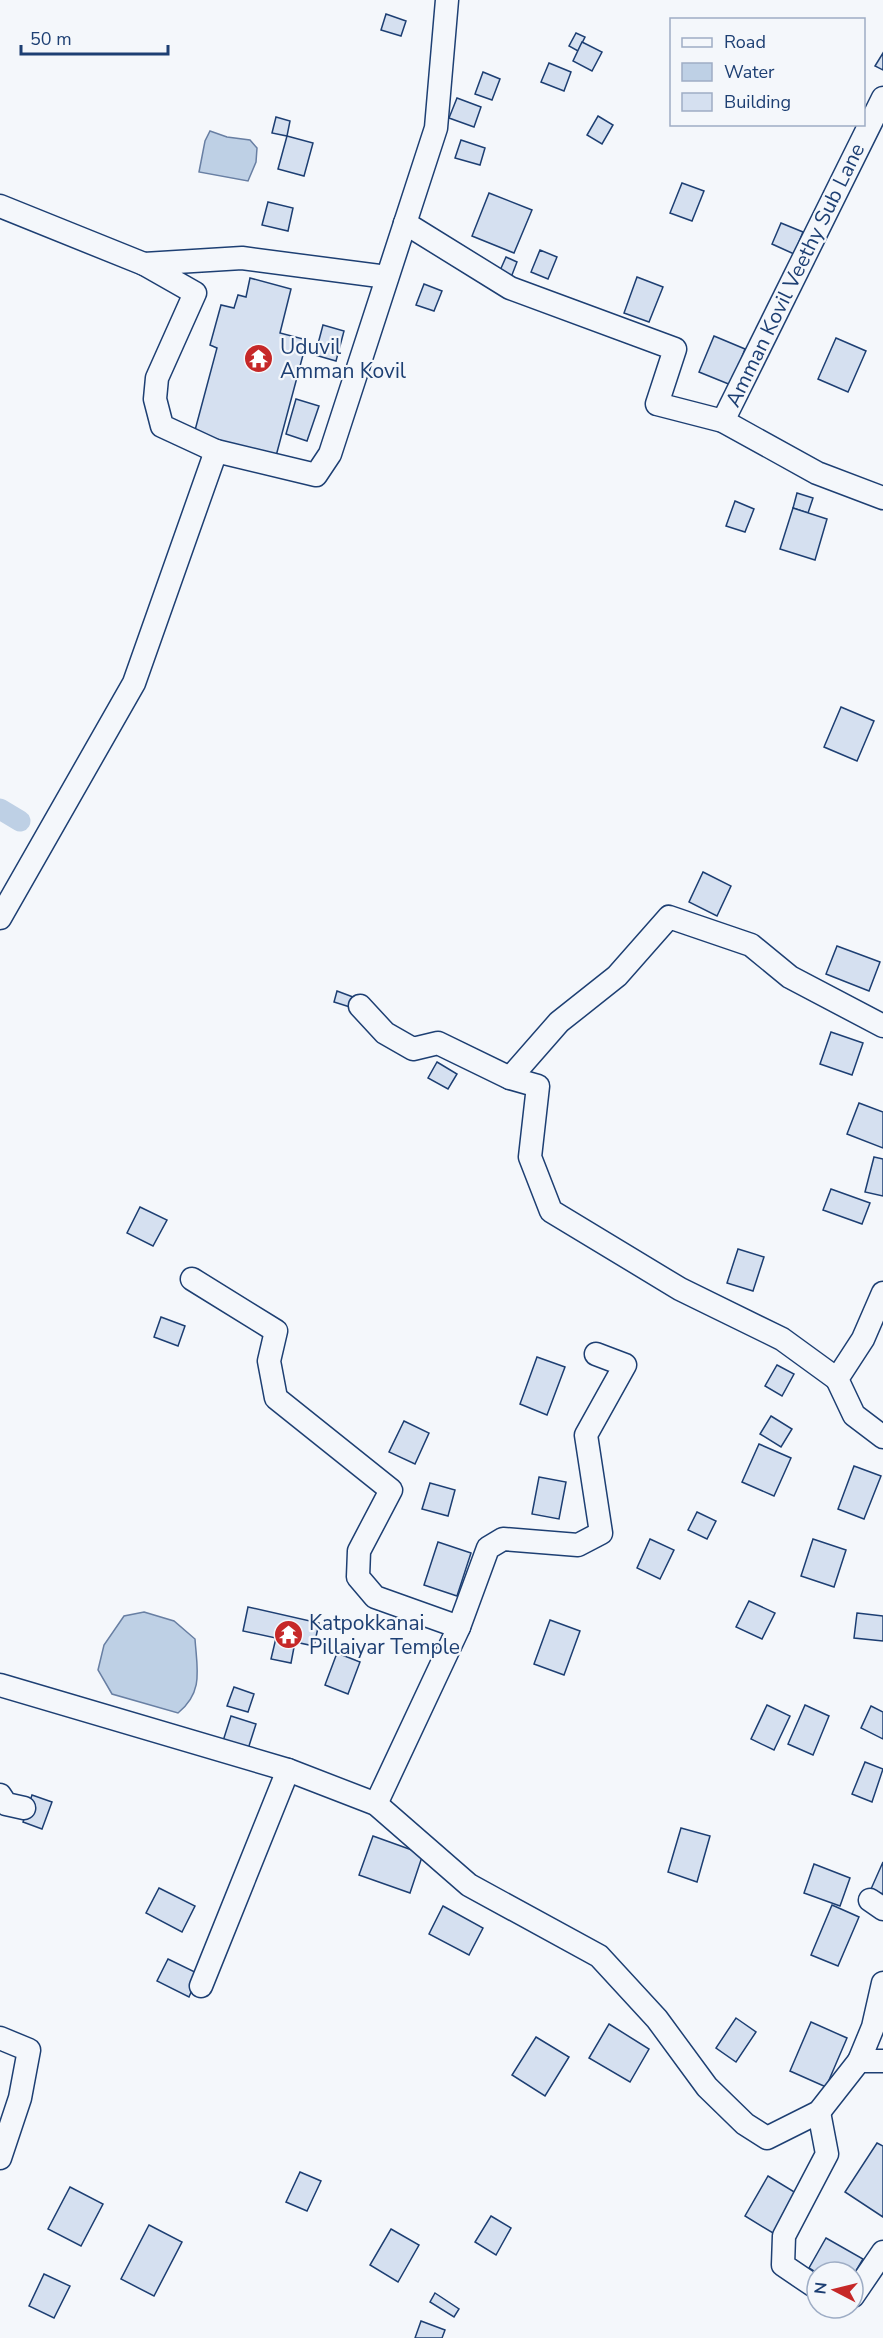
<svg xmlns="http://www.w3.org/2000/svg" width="883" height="2338" font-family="'Nunito Sans',sans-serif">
<rect width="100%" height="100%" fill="#f4f7fb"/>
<g fill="#bed0e5" stroke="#687fa3" stroke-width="1.5">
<path d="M 210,131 L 227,137 L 250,140 L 257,148 L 256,162 L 248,181 L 199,172 L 205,141 Z"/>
<path d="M 144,1612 L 174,1621 L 195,1639 C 197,1669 204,1692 178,1713 L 112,1694 L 98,1670 L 104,1645 L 124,1616 Z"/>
</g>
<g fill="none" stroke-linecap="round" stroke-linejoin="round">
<path stroke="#bed0e5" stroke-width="21" d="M 0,809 L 20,821"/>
</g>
<g fill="#d5e0f0" stroke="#1d3f73" stroke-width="1.5">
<path d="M 386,14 L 406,21 L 401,36 L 381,30 Z"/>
<path d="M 576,33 L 585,37 L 578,51 L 569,46 Z"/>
<path d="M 582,42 L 602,52 L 592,71 L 573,61 Z"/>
<path d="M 883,53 L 883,70 L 875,66 Z"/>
<path d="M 549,63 L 571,72 L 564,91 L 541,82 Z"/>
<path d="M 483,72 L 500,79 L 492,100 L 475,94 Z"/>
<path d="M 457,98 L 481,107 L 474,127 L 449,118 Z"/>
<path d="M 598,116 L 613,125 L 602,144 L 587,135 Z"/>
<path d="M 276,117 L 290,121 L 287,136 L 272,133 Z"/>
<path d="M 287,136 L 313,143 L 304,176 L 278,169 Z"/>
<path d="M 461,140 L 485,148 L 480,165 L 455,158 Z"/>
<path d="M 682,183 L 704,191 L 692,221 L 670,213 Z"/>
<path d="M 489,193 L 532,210 L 514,253 L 472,236 Z"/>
<path d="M 268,202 L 293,208 L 288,231 L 262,225 Z"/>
<path d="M 781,223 L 803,232 L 794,254 L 772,244 Z"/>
<path d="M 540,250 L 557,257 L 548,279 L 531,272 Z"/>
<path d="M 506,257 L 517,262 L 510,280 L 498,275 Z"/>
<path d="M 637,277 L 663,287 L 649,322 L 624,313 Z"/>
<path d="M 250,278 L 291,289 L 280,333 L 307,340 L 276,456 L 194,434 L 217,348 L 210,345 L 221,305 L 234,308 L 238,295 L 246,297 Z"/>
<path d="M 424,284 L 442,291 L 434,311 L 416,305 Z"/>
<path d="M 323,325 L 344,331 L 336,361 L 315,355 Z"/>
<path d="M 714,336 L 745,349 L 731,385 L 699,372 Z"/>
<path d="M 836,338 L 866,351 L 848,392 L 818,379 Z"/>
<path d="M 296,399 L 319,406 L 307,441 L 286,434 Z"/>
<path d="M 797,493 L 813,498 L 808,513 L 793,508 Z"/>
<path d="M 735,501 L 754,509 L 745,532 L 726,526 Z"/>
<path d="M 793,508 L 827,519 L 815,560 L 780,549 Z"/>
<path d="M 841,707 L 874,721 L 857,761 L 824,747 Z"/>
<path d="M 703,872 L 731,886 L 717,916 L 689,902 Z"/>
<path d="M 837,946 L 880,962 L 869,991 L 826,974 Z"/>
<path d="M 337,991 L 353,997 L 350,1007 L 334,1002 Z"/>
<path d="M 831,1032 L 863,1043 L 852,1075 L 820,1064 Z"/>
<path d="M 437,1062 L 457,1074 L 448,1089 L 428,1078 Z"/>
<path d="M 859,1103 L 883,1112 L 883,1148 L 847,1134 Z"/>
<path d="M 874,1157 L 883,1159 L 883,1196 L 865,1192 Z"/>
<path d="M 831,1189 L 870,1203 L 862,1224 L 823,1210 Z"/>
<path d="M 140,1207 L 167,1220 L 153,1246 L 127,1233 Z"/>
<path d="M 738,1249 L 764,1257 L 753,1291 L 727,1283 Z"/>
<path d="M 161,1317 L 185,1326 L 178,1346 L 154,1337 Z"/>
<path d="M 537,1357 L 565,1367 L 547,1415 L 520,1404 Z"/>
<path d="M 777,1365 L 794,1374 L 782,1396 L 765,1386 Z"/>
<path d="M 771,1416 L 792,1429 L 781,1447 L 760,1434 Z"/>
<path d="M 404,1421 L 429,1433 L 415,1464 L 389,1452 Z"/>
<path d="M 759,1444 L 791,1458 L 774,1496 L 742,1482 Z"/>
<path d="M 854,1466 L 881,1476 L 864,1519 L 838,1509 Z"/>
<path d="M 539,1477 L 566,1482 L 559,1519 L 532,1514 Z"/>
<path d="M 430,1483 L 455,1490 L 448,1516 L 422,1509 Z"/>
<path d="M 697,1512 L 716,1521 L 707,1539 L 688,1530 Z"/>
<path d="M 650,1539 L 674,1550 L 660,1579 L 637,1568 Z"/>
<path d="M 813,1539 L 846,1550 L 834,1587 L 801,1576 Z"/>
<path d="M 438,1542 L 471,1553 L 457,1596 L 424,1585 Z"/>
<path d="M 749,1601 L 775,1613 L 762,1639 L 736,1627 Z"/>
<path d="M 248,1607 L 319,1623 L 314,1646 L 295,1642 L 291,1663 L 271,1659 L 276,1638 L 243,1631 Z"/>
<path d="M 857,1613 L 883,1616 L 883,1641 L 854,1638 Z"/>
<path d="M 550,1620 L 580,1631 L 564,1675 L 534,1664 Z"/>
<path d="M 337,1653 L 360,1662 L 348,1694 L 325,1685 Z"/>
<path d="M 234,1687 L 254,1694 L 248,1712 L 227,1706 Z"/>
<path d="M 767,1705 L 790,1716 L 774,1750 L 751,1739 Z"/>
<path d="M 805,1705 L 829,1716 L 813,1755 L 788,1744 Z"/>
<path d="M 871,1706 L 883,1712 L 883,1739 L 861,1728 Z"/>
<path d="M 231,1716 L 256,1724 L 248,1749 L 223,1741 Z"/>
<path d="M 865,1762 L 883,1769 L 872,1802 L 852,1794 Z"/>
<path d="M 32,1795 L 52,1802 L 42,1829 L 23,1822 Z"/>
<path d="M 681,1828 L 710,1836 L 697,1882 L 668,1872 Z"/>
<path d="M 373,1836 L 423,1854 L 410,1893 L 359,1875 Z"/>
<path d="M 883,1862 L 883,1894 L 871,1889 Z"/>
<path d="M 814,1864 L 850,1878 L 840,1906 L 804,1893 Z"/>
<path d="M 159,1888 L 195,1906 L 182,1932 L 146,1913 Z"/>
<path d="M 832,1905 L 859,1917 L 838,1966 L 811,1955 Z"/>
<path d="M 443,1906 L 483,1928 L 469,1955 L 429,1934 Z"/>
<path d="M 168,1959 L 199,1974 L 189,1997 L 157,1981 Z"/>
<path d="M 736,2018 L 756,2032 L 736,2062 L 716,2048 Z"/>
<path d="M 811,2022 L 847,2038 L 826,2087 L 790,2071 Z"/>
<path d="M 609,2024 L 649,2049 L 630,2082 L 589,2058 Z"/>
<path d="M 536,2037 L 569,2057 L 545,2096 L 512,2075 Z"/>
<path d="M 877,2143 L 883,2146 L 883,2217 L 845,2192 Z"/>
<path d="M 300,2172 L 321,2181 L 307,2211 L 286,2202 Z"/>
<path d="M 768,2176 L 796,2193 L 773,2233 L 745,2216 Z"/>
<path d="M 70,2187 L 103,2204 L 81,2246 L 48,2229 Z"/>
<path d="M 491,2216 L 511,2228 L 496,2255 L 475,2242 Z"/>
<path d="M 149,2225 L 182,2242 L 154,2296 L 121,2279 Z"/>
<path d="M 391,2229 L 419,2245 L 398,2282 L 370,2265 Z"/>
<path d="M 826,2238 L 863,2259 L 853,2276 L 853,2272 L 817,2273 L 809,2268 Z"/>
<path d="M 44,2274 L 70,2286 L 54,2318 L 29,2306 Z"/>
<path d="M 435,2293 L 459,2309 L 454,2317 L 430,2302 Z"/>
<path d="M 421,2321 L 445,2330 L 442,2338 L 415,2338 Z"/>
</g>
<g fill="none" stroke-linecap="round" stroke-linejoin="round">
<defs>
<g id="minor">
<path d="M 0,206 L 144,264"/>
<path d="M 405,223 L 510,288 L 675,349 L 657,404 L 723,421 L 817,473 L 883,498"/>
<path d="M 723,421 L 883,98"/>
<path d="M 216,451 L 162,426 L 155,399 L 157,378 L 195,293 L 144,264 L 242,258 L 387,277"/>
<path d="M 0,918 L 134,683 L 216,451 L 316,475 L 330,454 L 436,128 L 447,0"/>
<path d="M 360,1006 L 385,1033 L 413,1049 L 438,1043 L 510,1078 L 538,1086 L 530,1157 L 551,1211 L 680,1289 L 782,1339 L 837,1379"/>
<path d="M 510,1078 L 559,1022 L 617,976 L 669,917 L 751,945 L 790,977 L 883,1026"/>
<path d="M 192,1279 L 276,1331 L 269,1361 L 276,1398 L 391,1490 L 359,1551 L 358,1577 L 375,1597 L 459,1627 L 376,1804"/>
<path d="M 883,1293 L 863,1339 L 837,1379 L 854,1415 L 883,1437"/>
<path d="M 459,1627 L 488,1548 L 503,1539 L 578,1545 L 601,1533 L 586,1435 L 625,1365 L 596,1354"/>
<path d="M 0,1685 L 288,1770 L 376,1804 L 469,1885 L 599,1956 L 657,2019 L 707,2087 L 745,2124 L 767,2138 L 819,2112 L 859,2061 L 883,2061"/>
<path d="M 0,1795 L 6,1804 L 24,1808"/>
<path d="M 870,1900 L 883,1909"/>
<path d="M 201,1986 L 288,1770"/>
<path d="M 0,2038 L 29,2050 L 20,2098 L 0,2158"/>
<path d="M 859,2061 L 873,2027 L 883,1983"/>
<path d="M 817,2288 L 783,2265 L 784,2236 L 827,2154 L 819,2112"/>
<path d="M 853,2296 L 883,2252"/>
</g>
</defs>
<use href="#minor" stroke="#1d3f73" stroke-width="25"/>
<use href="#minor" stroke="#f4f7fb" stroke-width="22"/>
</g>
<defs>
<symbol id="temple-disc" viewBox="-11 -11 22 22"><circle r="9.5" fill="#c62828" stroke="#f4f7fb"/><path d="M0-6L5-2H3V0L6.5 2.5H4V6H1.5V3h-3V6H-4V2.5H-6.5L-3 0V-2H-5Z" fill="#fff"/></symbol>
</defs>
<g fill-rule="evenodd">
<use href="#temple-disc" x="242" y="342" width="33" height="33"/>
<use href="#temple-disc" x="272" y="1618" width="33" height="33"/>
</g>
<g text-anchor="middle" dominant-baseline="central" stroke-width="4.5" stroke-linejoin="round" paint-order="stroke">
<g font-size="21" fill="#1d3f73" stroke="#f4f7fb">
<text transform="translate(795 275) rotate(-64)">Amman Kovil Veethy Sub Lane</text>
</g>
<g font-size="21" fill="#1d3f73" stroke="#f4f7fb" text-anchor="start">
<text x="280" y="347">Uduvil<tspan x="280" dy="24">Amman Kovil</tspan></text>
<text x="309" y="1623">Katpokkanai<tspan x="309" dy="24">Pillaiyar Temple</tspan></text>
</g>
</g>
<rect x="670" y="18" width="195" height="108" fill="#f4f7fb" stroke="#9eadc5" stroke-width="1.5"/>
<rect x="682" y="38" width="30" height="9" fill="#f4f7fb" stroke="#9eadc5" stroke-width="1.5"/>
<text x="724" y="48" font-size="18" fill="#1d3f73">Road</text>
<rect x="682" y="63" width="30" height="18" fill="#bed0e5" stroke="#9eadc5" stroke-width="1.5"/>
<text x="724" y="78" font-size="18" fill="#1d3f73">Water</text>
<rect x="682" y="93" width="30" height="18" fill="#d5e0f0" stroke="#9eadc5" stroke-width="1.5"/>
<text x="724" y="108" font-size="18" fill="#1d3f73">Building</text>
<g transform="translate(835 2290) rotate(277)"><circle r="28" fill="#f4f7fb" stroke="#9eadc5" stroke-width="1.5"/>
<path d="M0-4.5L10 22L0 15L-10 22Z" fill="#c62828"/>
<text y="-9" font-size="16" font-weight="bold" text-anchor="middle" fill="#1d3f73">N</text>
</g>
<path d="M21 45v9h147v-9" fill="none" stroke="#1d3f73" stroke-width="3"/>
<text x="30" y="45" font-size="18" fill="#1d3f73" stroke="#f4f7fb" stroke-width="4.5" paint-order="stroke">50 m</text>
</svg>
